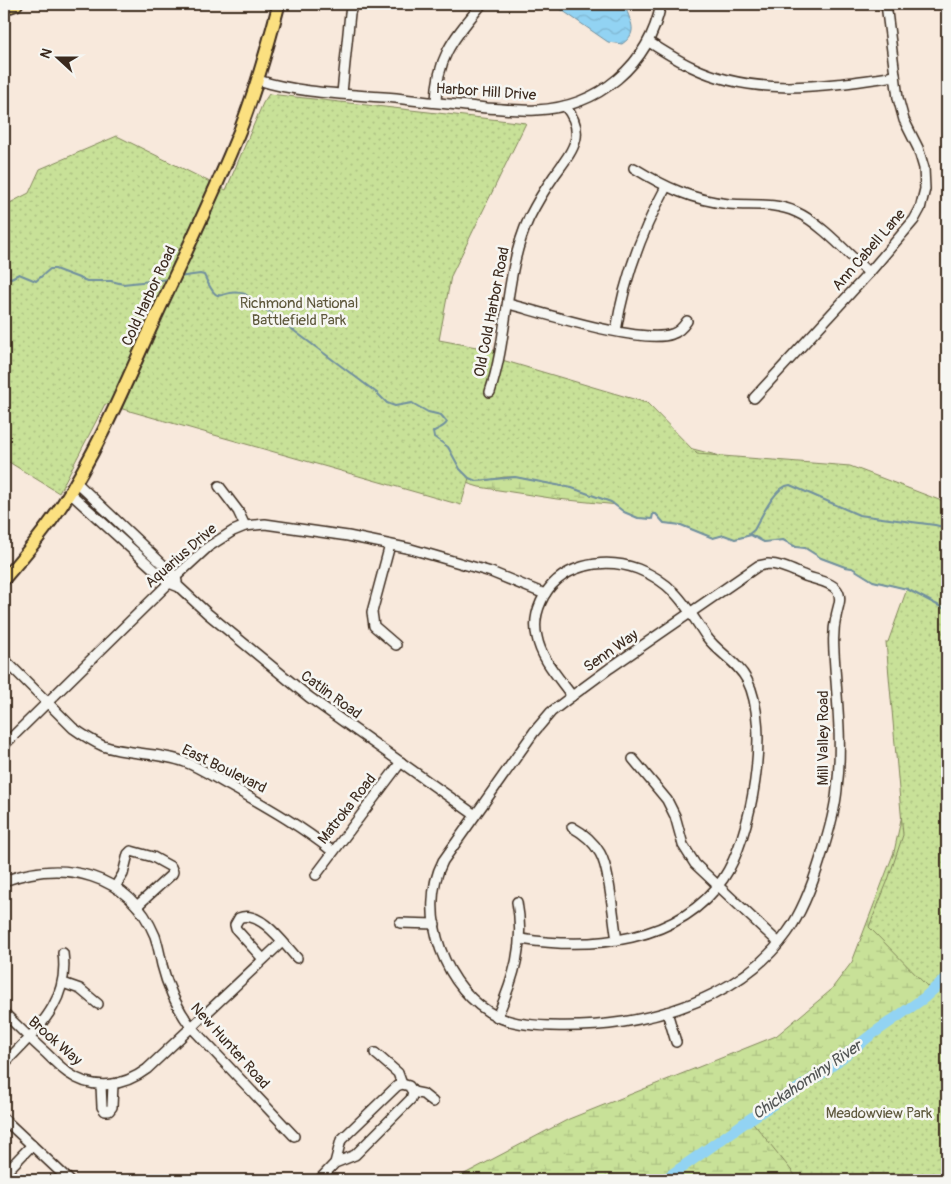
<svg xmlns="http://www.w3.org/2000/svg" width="951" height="1184" font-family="Pangolin,sans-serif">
<defs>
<pattern id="wetland-marsh" width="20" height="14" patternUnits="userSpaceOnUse" patternTransform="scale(1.25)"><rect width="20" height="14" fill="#c8e198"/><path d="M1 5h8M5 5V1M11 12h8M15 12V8" fill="none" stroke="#adc183"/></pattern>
<pattern id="park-dots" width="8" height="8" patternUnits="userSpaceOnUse" patternTransform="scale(1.25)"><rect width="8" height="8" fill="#c8e198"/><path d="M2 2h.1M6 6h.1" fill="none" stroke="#adc183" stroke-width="1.8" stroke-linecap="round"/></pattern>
<pattern id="water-waves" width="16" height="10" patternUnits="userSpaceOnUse" patternTransform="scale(1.25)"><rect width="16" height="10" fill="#92d3f3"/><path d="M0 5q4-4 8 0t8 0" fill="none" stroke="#7fb5d0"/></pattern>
</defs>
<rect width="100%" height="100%" fill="#f8e9dc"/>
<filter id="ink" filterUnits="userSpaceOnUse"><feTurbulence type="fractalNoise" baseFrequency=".02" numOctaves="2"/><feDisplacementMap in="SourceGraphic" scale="10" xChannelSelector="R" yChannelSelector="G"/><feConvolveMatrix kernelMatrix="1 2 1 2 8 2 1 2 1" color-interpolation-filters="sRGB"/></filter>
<g filter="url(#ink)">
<path fill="url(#wetland-marsh)" stroke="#82865b" d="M 318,287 L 646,437 L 939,512 L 947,1180 L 453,1180 L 569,1119 L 776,1036 L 830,991 L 852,962 L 894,852 L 917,745 L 911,580 L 701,513 L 557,499 L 479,487 L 453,479 Z"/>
<path fill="url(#park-dots)" stroke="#82865b" d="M 269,94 L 526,123 L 451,276 L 439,340 L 498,351 L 502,360 L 647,403 L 697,454 L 850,466 L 947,503 L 947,1180 L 799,1180 L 750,1119 L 824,1072 L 871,1035 L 932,991 L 869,927 L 888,880 L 903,835 L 886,642 L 888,642 L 907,589 L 873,581 L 852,568 L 845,567 L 821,558 L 806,548 L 796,547 L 783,540 L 764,542 L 751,535 L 735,539 L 724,535 L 713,538 L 681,525 L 664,523 L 656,514 L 653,514 L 652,519 L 638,518 L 624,512 L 611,502 L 572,488 L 515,477 L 504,477 L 484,481 L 476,481 L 469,478 L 461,505 L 105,404 L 59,493 L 4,459 L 4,206 L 29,193 L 40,169 L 117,136 L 226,190 L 263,103 Z"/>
<path fill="url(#water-waves)" stroke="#6f8f9e" d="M 553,4 L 625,4 C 628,20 641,31 622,44 L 608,42 Z"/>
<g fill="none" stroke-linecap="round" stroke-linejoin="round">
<g stroke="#6f8f9e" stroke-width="2">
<path d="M 4,276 L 11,278 L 19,274 L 36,281 L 50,269 L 55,269 L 87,281 L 111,281 L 123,284 L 169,279"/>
<path d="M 178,277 L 200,274 L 204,275 C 221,312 218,286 245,294 L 377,393 L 387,403 L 395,406 L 412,403 L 428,412 L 441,415 L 447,422 C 444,428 438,428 433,432 L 434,437 L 448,447 L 460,469 L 469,478 L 476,481 L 515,477 L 572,488 L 611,502 L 624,512 L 638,518 L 652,519 L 653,514 L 656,514 L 664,523 L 681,525 L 713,538 L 724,535 L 735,539 L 751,535 L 764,542 L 783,540 L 796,547 L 805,548 L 821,558 L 845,567 L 852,568 L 873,581 L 907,589 L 947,610"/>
<path d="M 749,534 L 754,530 C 761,518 775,486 790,485 L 859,515 L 935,525 L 947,528"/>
</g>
<path stroke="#92d3f3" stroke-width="11" d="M 664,1180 L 750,1119 L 824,1072 L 871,1035 L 924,998 L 947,977"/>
<defs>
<g id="minor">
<path d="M 649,42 C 663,51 677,60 692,67 C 756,98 827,86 895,76"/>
<path d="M 258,80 C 301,94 351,94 396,98 C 426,102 457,105 487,108 C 503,109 520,111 536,110 C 599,107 649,65 661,4"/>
<path d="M 342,93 L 350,13 L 353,4"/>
<path d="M 436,102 C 437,56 454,38 482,4"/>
<path d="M 634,168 C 665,187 692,200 729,204 C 751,206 775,202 796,212 C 821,223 848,254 869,273"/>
<path d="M 509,304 C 543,313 642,345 672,334 C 679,332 683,327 687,321"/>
<path d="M 616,331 C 624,279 641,233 666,187"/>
<path d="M 490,392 C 509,335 504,273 529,218 C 536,204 545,189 554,176 C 572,151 588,134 565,106"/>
<path d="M 754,398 L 869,273 L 914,220 L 920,209 L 925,189 L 924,168 L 918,148 L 904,120 L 898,98 L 886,4"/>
<path d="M 76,482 L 176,577 L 177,582"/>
<path d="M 219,486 L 238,511 L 245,526"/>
<path d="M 70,493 L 169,583 L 179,587 L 207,613 L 309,697 L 475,815"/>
<path d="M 390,545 L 372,612 L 374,626 L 396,645"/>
<path d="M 768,564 C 782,564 795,572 808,577 C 817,580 831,582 837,590 C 843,599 837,608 836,617 C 832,634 834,651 835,668 C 838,708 842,749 837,789 C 835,812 828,835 821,857 C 813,883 803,911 787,933 C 749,986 685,1012 623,1022 C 592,1027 526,1030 498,1017 C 445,992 416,913 443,861 L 534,732 L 551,712 L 572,696 L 610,668 L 758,566 Z"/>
<path d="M 4,659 L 73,728 C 83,735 92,741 103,746 C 129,755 159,752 185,762 C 201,768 217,779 232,787 C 267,807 301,826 332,851"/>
<path d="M 4,745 L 169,583 L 208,547 L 233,531 L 245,526 L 265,524 L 348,536 L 411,549 L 491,572 L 545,594"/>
<path d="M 633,759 L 667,800 L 675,816 L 683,845 L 695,864 L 779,943"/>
<path d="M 572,827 C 583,833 593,841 600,853 C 610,870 613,918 617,940"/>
<path d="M 316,875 L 401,762"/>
<path d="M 4,881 C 63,859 129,873 155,936 C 158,945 160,955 162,965 C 168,989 177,1008 191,1027 L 294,1136"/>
<path d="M 115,887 L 123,874 L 128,854 L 131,851 L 153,857 L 171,867 L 173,872 L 172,874 L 137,906"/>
<path d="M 400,923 L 435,924"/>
<path d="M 521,939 C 591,950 679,943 723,879 C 752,837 771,726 747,680 C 737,661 718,653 706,636 C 686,606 674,583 638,569 C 603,556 557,565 541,602 C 536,613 534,625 537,637 C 541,659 559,678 572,696"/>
<path d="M 263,959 L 236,929 L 235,925 L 239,918 C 260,909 284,944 297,958"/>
<path d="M 63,983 L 80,989 L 98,1004"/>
<path d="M 667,1012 L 676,1042"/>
<path d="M 4,1013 C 18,1026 31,1040 46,1053 C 53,1060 60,1067 68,1073 C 93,1091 123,1087 147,1069 L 282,942"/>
<path d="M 497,1017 C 514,978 525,944 517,902"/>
<path d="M 375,1053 L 398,1073 L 402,1084"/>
<path d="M 4,1064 C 35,1030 70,1004 63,953"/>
<path d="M 101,1085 L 102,1107 L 105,1111 L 109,1111 L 112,1107 L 113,1084"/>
<path d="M 413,1092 L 423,1094 L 433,1102"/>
<path d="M 4,1119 L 69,1180"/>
<path d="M 4,1174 L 32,1145"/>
<path d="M 319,1180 L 335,1163 L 355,1155 L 411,1099 L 413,1092 L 409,1086 L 402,1084 L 397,1086 L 341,1140 L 335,1163"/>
</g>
<path id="major" d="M 4,579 C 25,555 45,531 62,505 C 101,445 128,377 158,312 C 186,252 215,192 240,130 C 256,89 268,46 279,4"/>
<path id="highway" d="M 4,8 L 16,4"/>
</defs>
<use href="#minor" stroke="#3b2a1e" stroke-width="12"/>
<use href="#major" stroke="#3b2a1e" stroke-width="15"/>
<use href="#highway" stroke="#3b2a1e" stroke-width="16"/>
<use href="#minor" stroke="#f6f6f2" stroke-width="9"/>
<use href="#major" stroke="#fbe080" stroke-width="11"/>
<use href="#highway" stroke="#fbe080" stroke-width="12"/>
</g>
</g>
<g text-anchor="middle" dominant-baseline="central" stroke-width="5" stroke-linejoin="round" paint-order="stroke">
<g font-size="15" fill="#3b2a1e" stroke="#f6f6f2">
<text transform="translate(486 92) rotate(4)">Harbor Hill Drive</text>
<text transform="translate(869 250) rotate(-49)">Ann Cabell Lane</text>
<text transform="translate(149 296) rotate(-65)">Cold Harbor Road</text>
<text transform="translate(492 312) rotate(-79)">Old Cold Harbor Road</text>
<text transform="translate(181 556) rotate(-41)">Aquarius Drive</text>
<text transform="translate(611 651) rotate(-35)">Senn Way</text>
<text transform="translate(331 695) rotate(36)">Catlin Road</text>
<text transform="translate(823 738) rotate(-90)">Mill Valley Road</text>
<text transform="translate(224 769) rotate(26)">East Boulevard</text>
<text transform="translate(347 809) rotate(-52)">Matroka Road</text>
<text transform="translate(55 1041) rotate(41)">Brook Way</text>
<text transform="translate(230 1046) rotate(48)">New Hunter Road</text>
</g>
<g font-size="15" fill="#5e583c" stroke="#f6f6f2">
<text x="299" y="303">Richmond National<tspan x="299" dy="17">Battlefield Park</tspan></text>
<text x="879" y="1113">Meadowview Park</text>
</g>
<g font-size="16" font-style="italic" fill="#515453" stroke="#f6f6f2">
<text transform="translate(807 1080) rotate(-34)">Chickahominy River</text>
</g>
</g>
<rect width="951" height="1184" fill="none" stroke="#f6f6f2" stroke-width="20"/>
<rect x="10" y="10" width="931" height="1164" fill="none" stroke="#3b2a1e" stroke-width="2" filter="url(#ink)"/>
<g transform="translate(58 58) rotate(291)" stroke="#f6f6f2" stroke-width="4" paint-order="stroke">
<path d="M0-4L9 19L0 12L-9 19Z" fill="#3b2a1e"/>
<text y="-8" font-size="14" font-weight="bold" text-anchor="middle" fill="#3b2a1e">N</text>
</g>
</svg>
